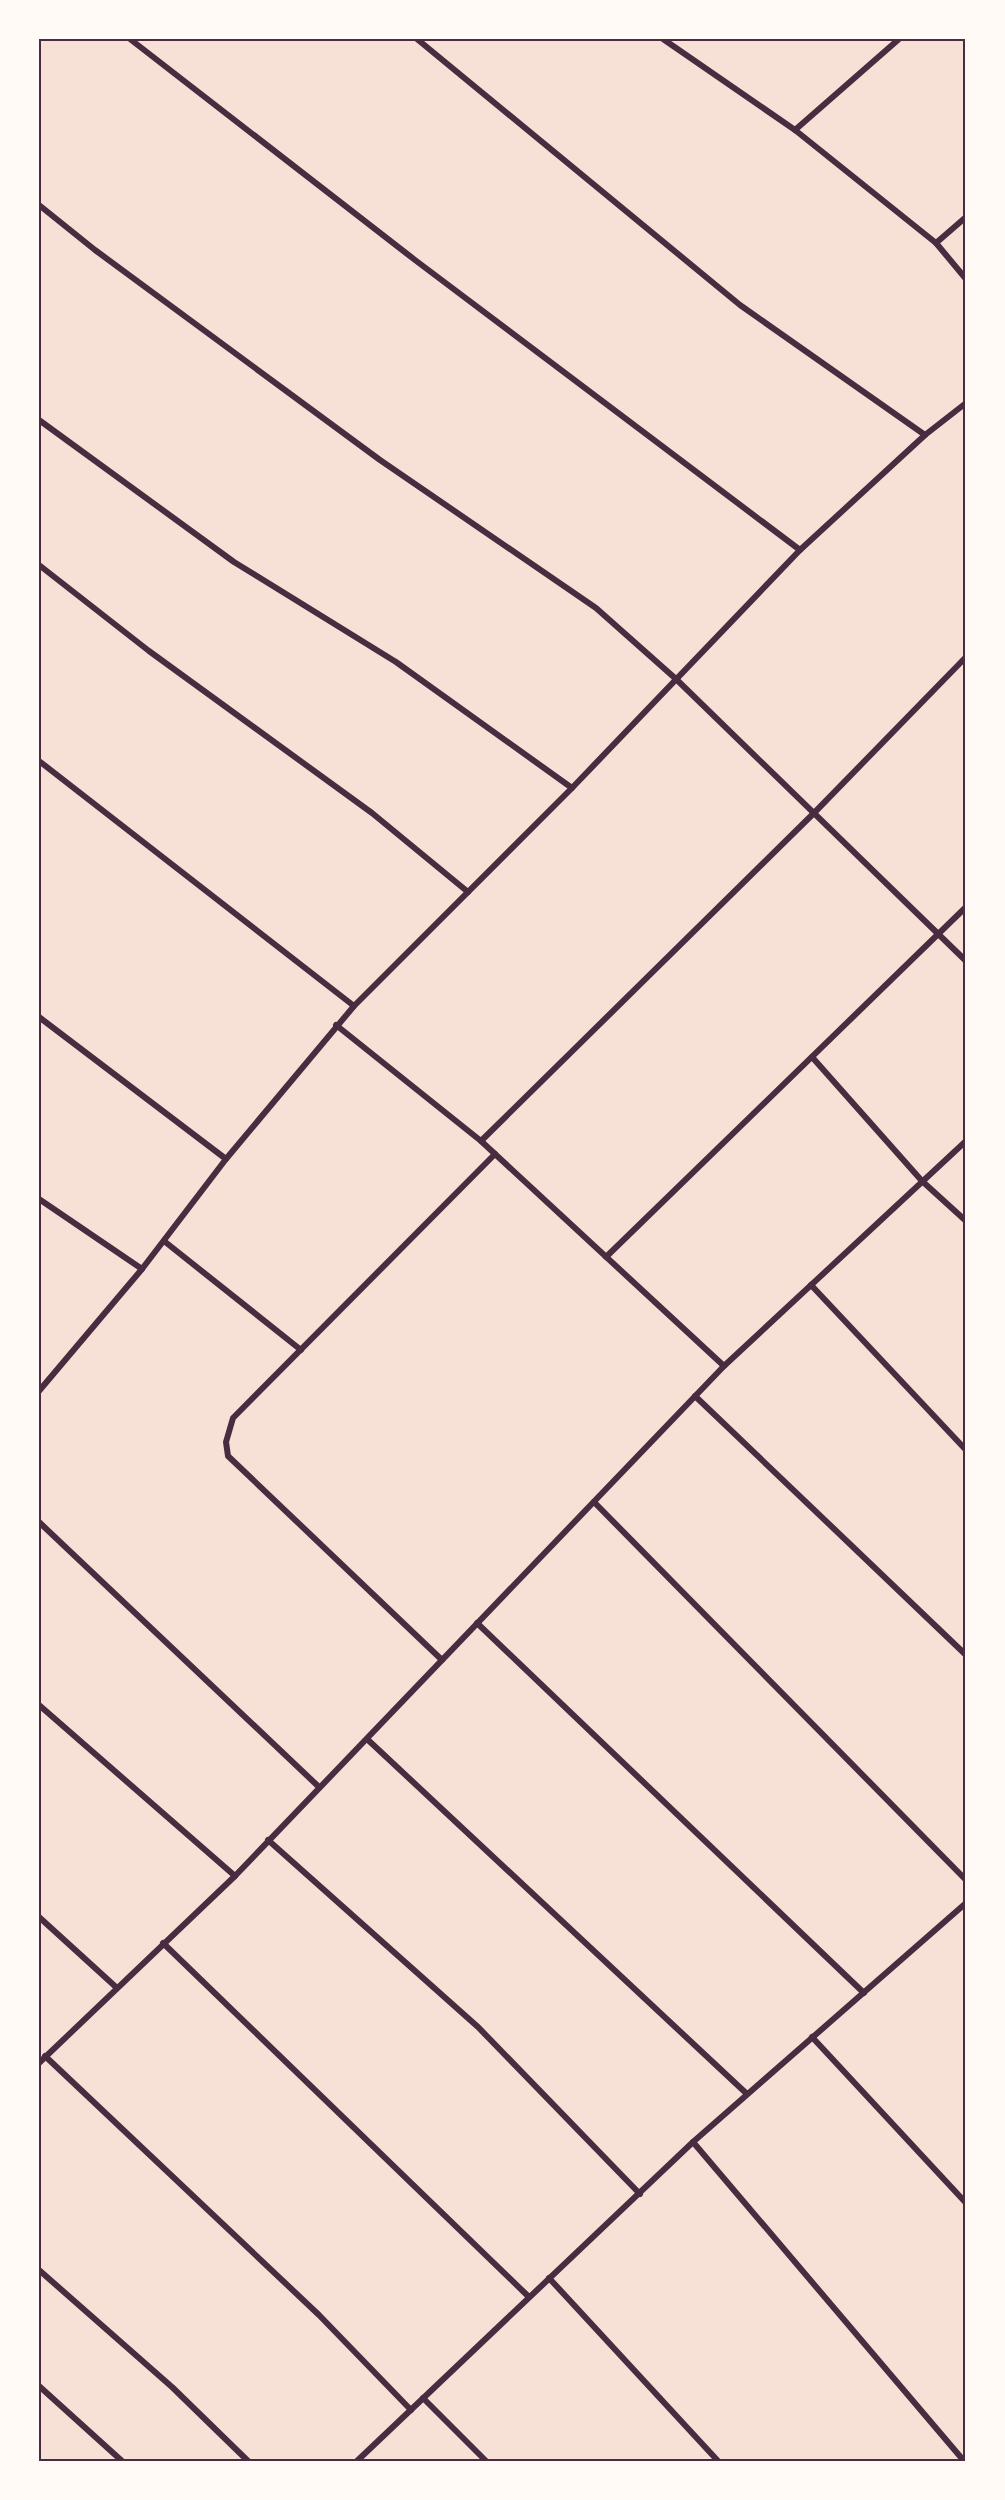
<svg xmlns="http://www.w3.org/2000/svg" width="1005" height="2500" font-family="Figtree,sans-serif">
<rect width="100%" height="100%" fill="#f7e1d7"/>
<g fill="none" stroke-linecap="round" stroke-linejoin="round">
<g stroke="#4a2c40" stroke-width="6">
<path d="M 130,39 L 415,260 L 800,550"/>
<path d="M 417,39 L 740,305 L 925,435"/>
<path d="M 663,39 L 795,130 L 936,243 L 966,279"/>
<path d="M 795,130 L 899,39"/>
<path d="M 39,205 L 95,250 L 380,460 L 596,608 L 676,679 L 966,961"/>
<path d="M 936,243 L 966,217"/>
<path d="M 39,420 L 234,562 L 396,662 L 572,788"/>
<path d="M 39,565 L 149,651 L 372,813 L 468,892"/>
<path d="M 39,761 L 354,1006"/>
<path d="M 39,1017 L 226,1159"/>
<path d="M 336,1025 L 481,1141 L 724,1366"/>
<path d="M 812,1057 L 922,1181 L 966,1221"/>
<path d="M 481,1141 L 814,813 L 966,657"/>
<path d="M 39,1199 L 142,1269"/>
<path d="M 164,1241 L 301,1350"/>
<path d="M 606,1257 L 966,907"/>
<path d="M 811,1285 L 966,1450"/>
<path d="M 39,1391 L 142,1269 L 226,1159 L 354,1006 L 572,788 L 800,550 L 925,435 L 966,403"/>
<path d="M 695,1396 L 966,1655"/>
<path d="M 594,1502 L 966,1880"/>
<path d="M 39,1522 L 319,1787"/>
<path d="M 477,1623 L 864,1993"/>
<path d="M 442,1660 L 228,1456 L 226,1442 L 233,1418 L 495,1154"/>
<path d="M 39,1705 L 235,1876"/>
<path d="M 367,1739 L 747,2094"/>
<path d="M 268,1840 L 478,2027 L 640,2194"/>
<path d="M 39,1917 L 117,1988"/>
<path d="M 163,1943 L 529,2297"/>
<path d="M 812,2037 L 966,2203"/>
<path d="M 45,2056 L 319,2315 L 411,2410"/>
<path d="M 39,2063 L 235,1876 L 724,1366 L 966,1141"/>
<path d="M 693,2142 L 964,2461"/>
<path d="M 39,2270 L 172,2387 L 248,2461"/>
<path d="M 549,2278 L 718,2461"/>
<path d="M 39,2386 L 122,2461"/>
<path d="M 423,2398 L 486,2461"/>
<path d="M 357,2461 L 693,2142 L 966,1903"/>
</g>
</g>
<rect width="1005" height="2500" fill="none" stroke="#fffaf5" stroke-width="81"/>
<rect x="40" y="40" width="924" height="2420" fill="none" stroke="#4a2c40" stroke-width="2"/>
</svg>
